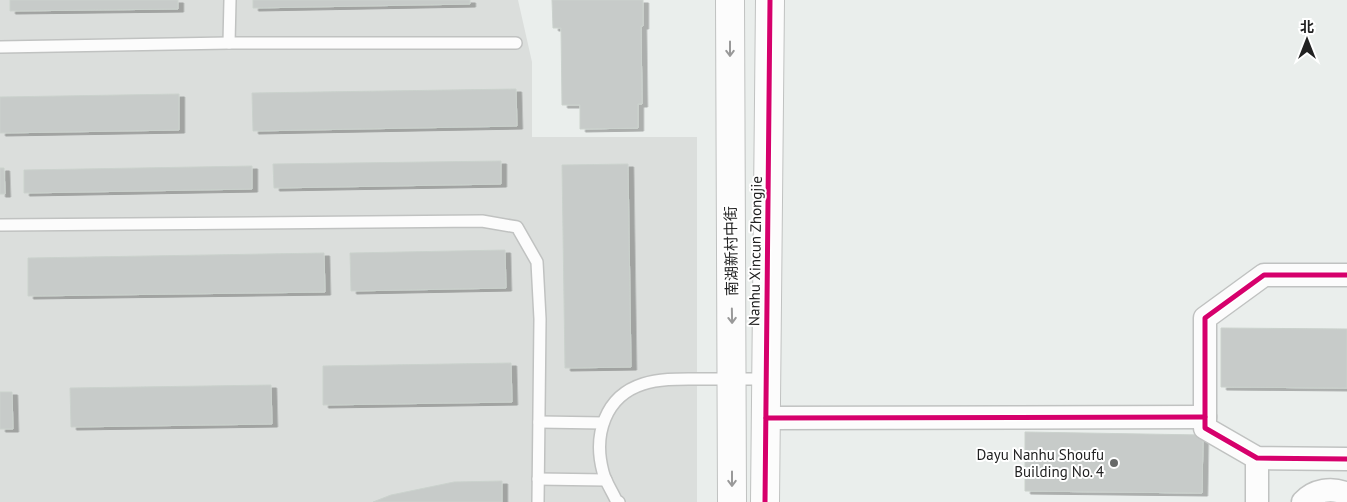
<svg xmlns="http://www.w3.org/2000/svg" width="1347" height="502" font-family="'PT Sans','Noto Sans SC',sans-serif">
<defs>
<filter id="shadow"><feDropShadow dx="5.5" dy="3" stdDeviation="0" flood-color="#0004"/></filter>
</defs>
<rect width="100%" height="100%" fill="#eaeeec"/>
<path fill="#dbdedc" d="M 0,0 L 518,0 L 532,62 L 532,137 L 697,137 L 697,502 L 0,502 Z"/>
<g fill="#c7cbc9" stroke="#cbd2cd" filter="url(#shadow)">
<path d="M 10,0 L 178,0 L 178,9 L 10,11 Z"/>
<path d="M 253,0 L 470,0 L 470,4 L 253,8 Z"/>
<path d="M 552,0 L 643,0 L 643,26 L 641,26 L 642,104 L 638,104 L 638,128 L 580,129 L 580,105 L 562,105 L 561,28 L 553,28 Z"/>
<path d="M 516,89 L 517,126 L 253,131 L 252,93 Z"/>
<path d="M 179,94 L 179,130 L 0,133 L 0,97 Z"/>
<path d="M 501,161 L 501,184 L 274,188 L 273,164 Z"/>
<path d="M 628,164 L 631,367 L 565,368 L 562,165 Z"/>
<path d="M 252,166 L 252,189 L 24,193 L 24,170 Z"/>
<path d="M 0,168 L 4,168 L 5,194 L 0,194 Z"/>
<path d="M 505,250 L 506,288 L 351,291 L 350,253 Z"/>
<path d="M 324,253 L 325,292 L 28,296 L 28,258 Z"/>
<path d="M 1221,328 L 1347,329 L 1347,388 L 1221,387 Z"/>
<path d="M 511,363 L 512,402 L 323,405 L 323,366 Z"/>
<path d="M 271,385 L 272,424 L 71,427 L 70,388 Z"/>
<path d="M 0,392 L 12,392 L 13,429 L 0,429 Z"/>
<path d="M 1025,432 L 1203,435 L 1202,493 L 1025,491 Z"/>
<path d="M 502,481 L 502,502 L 373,502 L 391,495 L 454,482 Z"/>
</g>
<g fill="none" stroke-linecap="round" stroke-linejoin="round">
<defs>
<g id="service">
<path d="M 229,43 L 230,0"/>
<path d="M 0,47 L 229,43 L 516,43"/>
<path d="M 0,225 L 482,221 L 517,227 L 537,262 L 540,319 L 538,502"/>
<path d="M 539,422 L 603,423"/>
<path d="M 538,479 L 606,480"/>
<path d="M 619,502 L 616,500 C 612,491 605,481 603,472 C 593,435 605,396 643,384 C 661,378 682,379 701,379 C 723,379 744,379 766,379"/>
</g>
<g id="minor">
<path d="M 1347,275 L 1264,275 L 1205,318 L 1205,428 L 1257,458 L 1347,459"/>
<path d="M 766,418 L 1205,417"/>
<path d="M 1257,502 L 1257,458"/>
<path d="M 1303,502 C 1314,490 1332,487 1347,494"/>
</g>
<g id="tertiary">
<path d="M 730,0 L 732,502"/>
<path d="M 765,502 L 770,0"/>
</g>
</defs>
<use href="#service" stroke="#c0c2c1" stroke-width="14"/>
<use href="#minor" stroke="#c0c2c1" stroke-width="25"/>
<use href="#tertiary" stroke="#c0c2c1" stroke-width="30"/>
<use href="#service" stroke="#fcfcfc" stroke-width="11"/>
<use href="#minor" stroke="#fcfcfc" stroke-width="22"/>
<use href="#tertiary" stroke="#fcfcfc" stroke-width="28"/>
<defs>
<g id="cycleway">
<path d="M 1347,275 L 1264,275 L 1205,318 L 1205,428 L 1257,458 L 1347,459"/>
<path d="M 766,418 L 1205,417"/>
<path d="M 765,502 L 770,0"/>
</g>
</defs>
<use href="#cycleway" stroke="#fff" stroke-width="8"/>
<use href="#cycleway" stroke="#d6006c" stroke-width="5"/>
</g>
<defs><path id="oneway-shaft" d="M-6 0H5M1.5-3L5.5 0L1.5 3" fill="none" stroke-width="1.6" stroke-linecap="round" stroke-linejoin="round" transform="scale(1.25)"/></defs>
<g stroke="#999">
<use href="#oneway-shaft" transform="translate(730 49) rotate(90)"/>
<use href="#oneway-shaft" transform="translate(732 316) rotate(89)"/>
<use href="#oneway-shaft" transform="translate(732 479) rotate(90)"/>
</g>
<circle fill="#676968" stroke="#fff" stroke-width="2" cx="1114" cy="463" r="5"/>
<g text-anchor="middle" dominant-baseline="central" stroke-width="4" stroke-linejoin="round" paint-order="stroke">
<g font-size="15" fill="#212121" stroke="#fff">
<text transform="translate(731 251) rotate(-91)">南湖新村中街</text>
<text transform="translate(755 251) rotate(-89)">Nanhu Xincun Zhongjie</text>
</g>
<g font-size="15" fill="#212121" stroke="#fff" text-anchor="end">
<text x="1104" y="454">Dayu Nanhu Shoufu<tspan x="1104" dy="17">Building No. 4</tspan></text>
</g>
</g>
<g transform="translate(1307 40)" stroke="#ffffff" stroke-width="4" paint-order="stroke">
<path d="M0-4L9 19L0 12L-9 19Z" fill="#212121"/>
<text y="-8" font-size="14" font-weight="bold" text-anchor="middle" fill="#212121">北</text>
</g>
</svg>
